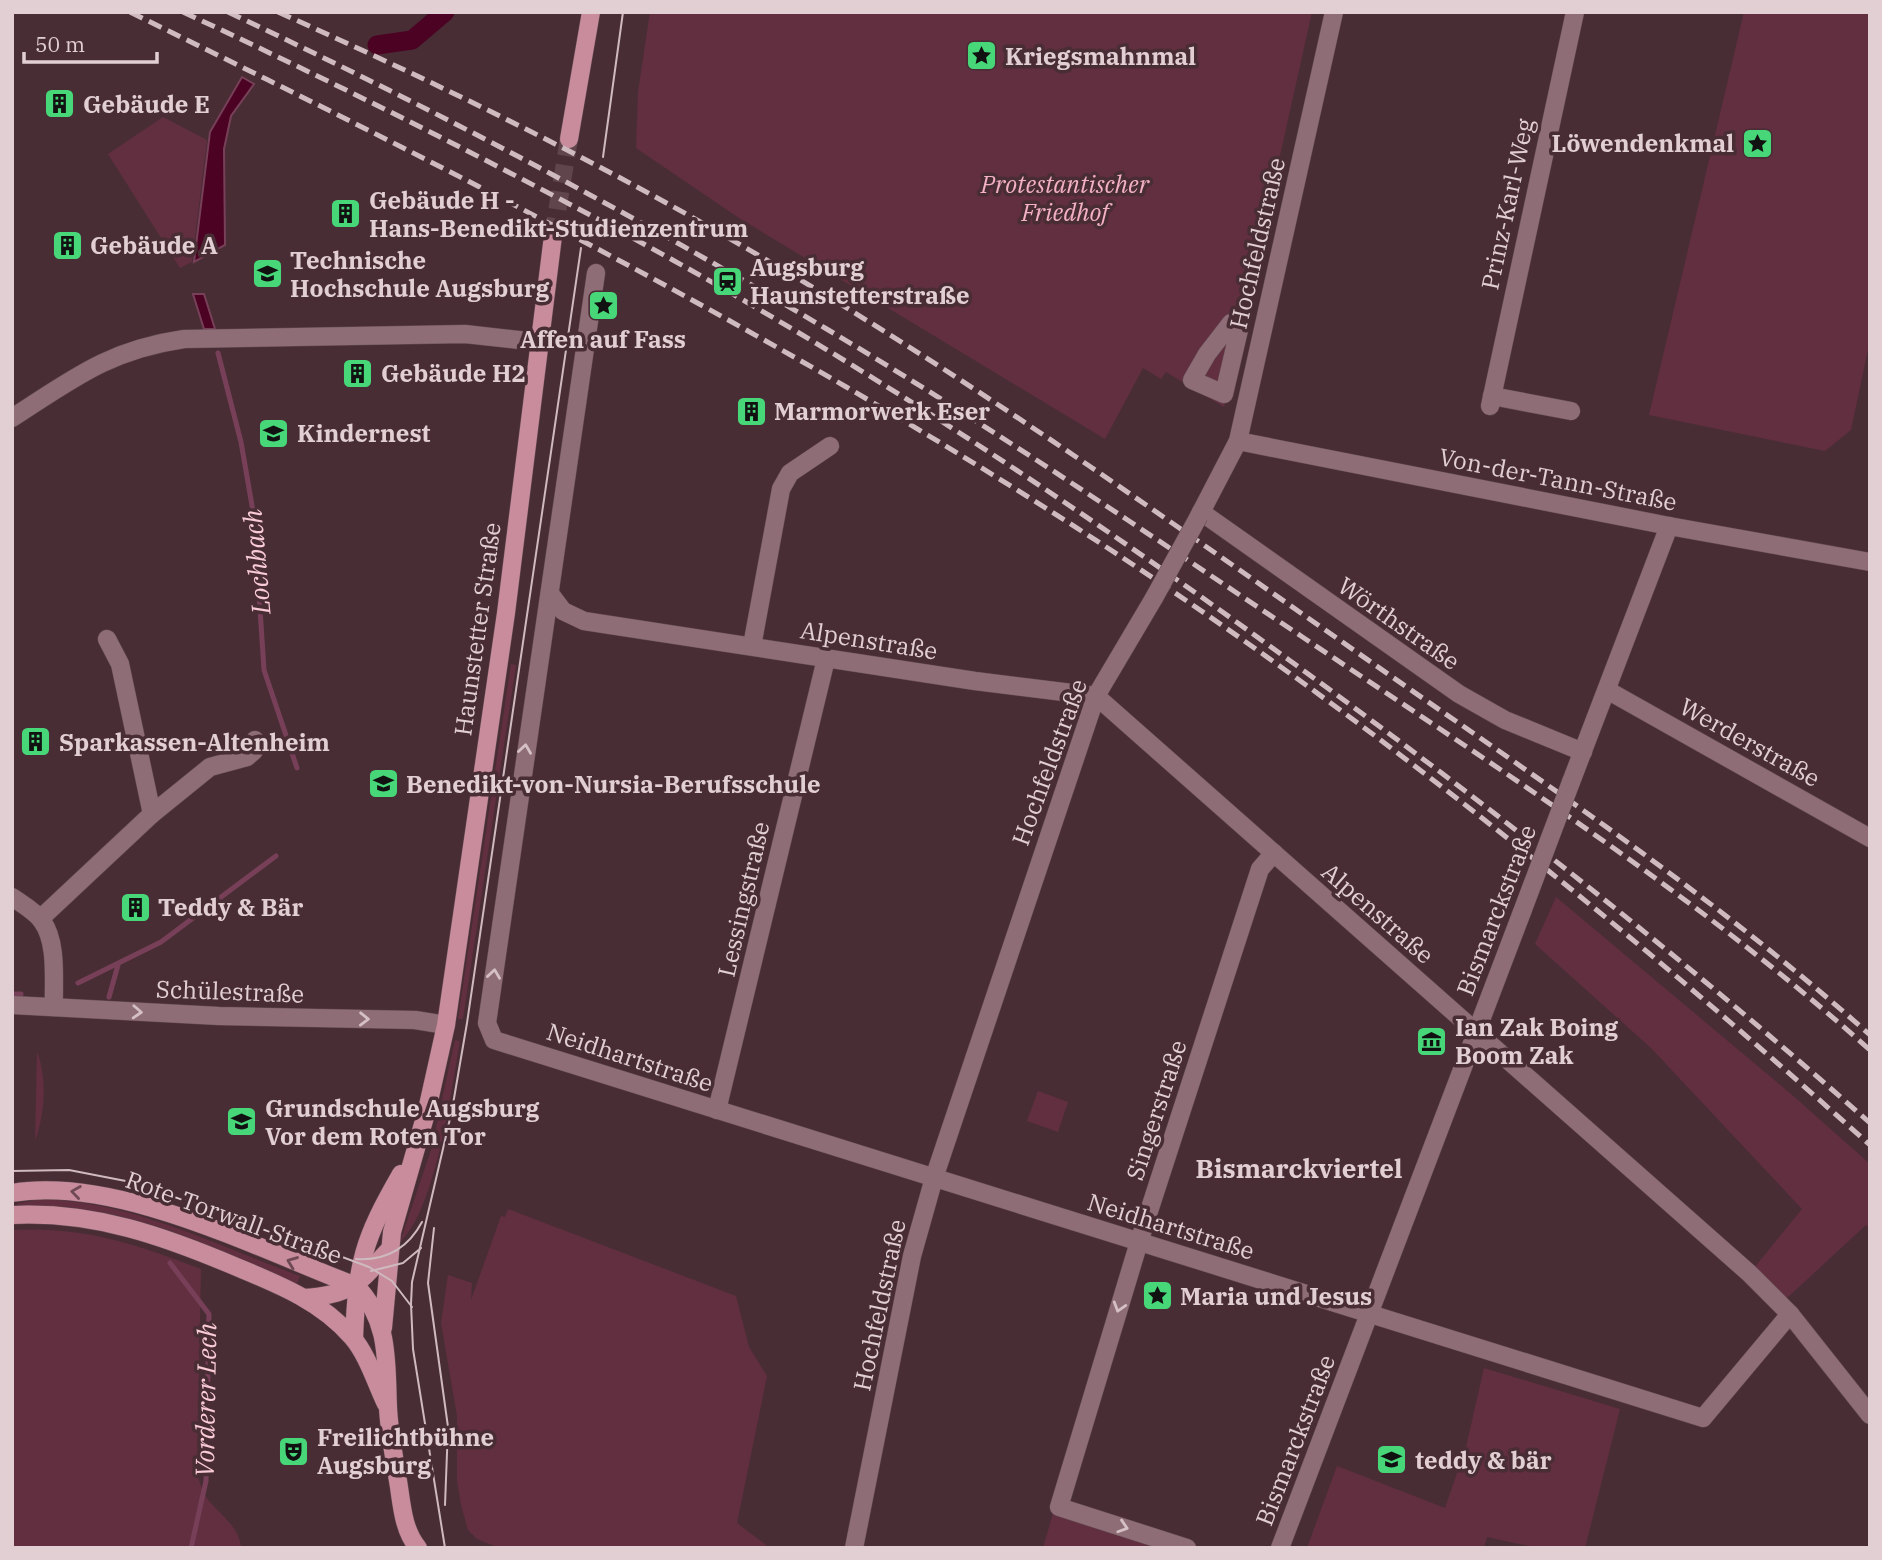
<svg xmlns="http://www.w3.org/2000/svg" width="1882" height="1560" font-family="'IBM Plex Serif',serif">
<rect width="100%" height="100%" fill="#492d35"/>
<g fill="#622f40">
<path d="M 650,12 L 1312,12 L 1224,407 L 1166,372 L 1161,379 L 1143,368 L 1105,439 L 739,218 L 636,148 L 638,92 Z"/>
<path d="M 1744,12 L 1870,12 L 1870,340 L 1851,430 L 1825,451 L 1649,415 Z"/>
<path d="M 163,117 L 207,140 L 192,262 L 180,268 L 108,154 Z"/>
<path d="M 511,664 L 516,665 L 463,1019 L 458,1019 Z"/>
<path d="M 1556,897 L 1791,1094 L 1870,1164 L 1870,1228 L 1866,1225 L 1787,1298 L 1754,1268 L 1802,1209 L 1651,1048 L 1535,944 Z"/>
<path d="M 455,1040 L 460,1041 C 451,1091 436,1209 400,1242 L 431,1150 Z"/>
<path d="M 37,1052 C 47,1076 45,1116 35,1140 Z"/>
<path d="M 1038,1091 L 1068,1102 L 1058,1132 L 1027,1121 Z"/>
<path d="M 40,1199 C 133,1201 214,1245 300,1276 L 297,1284 C 237,1257 176,1228 111,1214 C 91,1209 25,1209 16,1204 Z"/>
<path d="M 508,1209 L 736,1296 L 749,1347 L 767,1376 L 737,1523 L 770,1548 L 499,1548 L 477,1539 L 468,1530 L 461,1505 L 457,1480 L 457,1416 L 441,1323 L 448,1275 L 472,1283 L 471,1300 L 501,1216 L 505,1217 Z"/>
<path d="M 12,1230 C 83,1226 136,1244 201,1269 L 197,1474 C 200,1483 203,1494 209,1501 C 221,1515 240,1528 241,1548 L 12,1548 Z"/>
<path d="M 1484,1368 L 1620,1409 L 1585,1548 L 1538,1548 L 1487,1537 L 1484,1548 L 1307,1548 L 1337,1466 L 1445,1508 L 1466,1447 Z"/>
<path d="M 1054,1510 L 1165,1548 L 1043,1548 Z"/>
</g>
<g fill="#4b0223" stroke="#784058" stroke-width="2">
<path d="M 242,77 L 254,84 L 231,116 L 224,149 L 225,245 L 194,262 L 210,132 Z"/>
<path d="M 193,294 L 204,294 L 215,329 L 204,329 Z"/>
</g>
<g fill="none" stroke-linecap="round" stroke-linejoin="round">
<g stroke="#784058" stroke-width="5">
<path d="M 218,353 L 241,442 L 254,517 L 264,670 L 297,768"/>
<path d="M 78,983 L 161,942 L 276,856"/>
<path d="M 12,994 L 21,994"/>
<path d="M 109,997 L 118,965"/>
<path d="M 170,1263 L 209,1314 L 206,1481 L 191,1548"/>
</g>
<path stroke="#4b0223" stroke-width="19" d="M 377,45 L 412,40 L 445,12"/>
<path stroke="#60454d" stroke-width="18" stroke-dasharray="18 9" stroke-linecap="butt" d="M 553,236 L 569,139"/>
<defs>
<g id="minor">
<path d="M 596,273 L 487,1023 L 494,1040 L 1703,1418 L 1790,1314"/>
<path d="M 1231,323 L 1239,330 L 1224,394 L 1192,380 L 1207,354 Z"/>
<path d="M 1492,396 L 1571,411"/>
<path d="M 1490,406 L 1575,12"/>
<path d="M 12,418 C 74,378 109,350 184,339 L 465,334 L 537,342"/>
<path d="M 1238,441 L 1669,526 L 1870,562"/>
<path d="M 1201,512 L 1459,694 L 1505,720 L 1583,752"/>
<path d="M 1199,516 L 1238,441 L 1334,12"/>
<path d="M 551,595 L 563,611 L 584,621 L 975,681 L 1096,696 L 1749,1273 L 1790,1314 L 1870,1415"/>
<path d="M 107,639 L 120,664 L 152,814"/>
<path d="M 752,646 L 781,489 L 790,473 L 830,446"/>
<path d="M 1607,690 L 1870,838"/>
<path d="M 1571,782 L 1669,526"/>
<path d="M 12,897 C 22,904 35,911 42,921 C 58,943 53,981 54,1007"/>
<path d="M 41,918 L 152,814 L 210,767 L 247,757 L 254,751 L 255,740"/>
<path d="M 12,1005 L 219,1016 L 415,1020 L 446,1025"/>
<path d="M 717,1110 L 826,659"/>
<path d="M 854,1548 L 912,1256 L 934,1178 L 1096,696 L 1154,598"/>
<path d="M 1187,1548 L 1059,1507 L 1139,1242 L 1260,869 L 1274,853"/>
<path d="M 1280,1548 L 1522,912"/>
</g>
<g id="major">
<path d="M 569,139 L 591,12"/>
<path d="M 12,1193 C 116,1175 259,1249 356,1286 C 390,1321 386,1362 388,1407 C 389,1433 395,1461 399,1487 C 402,1508 404,1531 418,1548"/>
<path d="M 12,1215 C 94,1211 164,1236 239,1268 C 280,1285 322,1302 352,1337 C 367,1354 376,1383 386,1404"/>
<path d="M 304,1298 C 351,1295 358,1284 388,1251"/>
<path d="M 383,1328 L 392,1232 L 427,1110 L 446,1025 L 506,613 L 553,236"/>
<path d="M 354,1339 C 357,1262 363,1240 401,1174"/>
</g>
</defs>
<use href="#minor" stroke="#644c54" stroke-width="19"/>
<use href="#major" stroke="#644c54" stroke-width="19"/>
<use href="#minor" stroke="#8e6d76" stroke-width="18"/>
<use href="#major" stroke="#c88c9c" stroke-width="18"/>
<g stroke="#cebabf" stroke-width="2">
<path d="M 603,157 L 623,12"/>
<path d="M 12,1171 L 69,1170 L 136,1183 L 174,1194 L 369,1267 L 392,1281 L 412,1307"/>
<path d="M 434,1228 L 428,1283 L 448,1427 L 445,1505"/>
<path d="M 356,1259 C 386,1261 408,1248 422,1222"/>
<path d="M 371,1271 L 403,1263 L 421,1248"/>
<path d="M 445,1548 L 413,1349 L 411,1304 L 412,1282 L 452,1110 L 467,1023 L 581,248"/>
</g>
<g stroke="#cebabf" stroke-width="5" stroke-dasharray="14 7" stroke-linecap="butt">
<path d="M 130,12 C 475,181 818,355 1138,568 C 1396,740 1639,938 1870,1145"/>
<path d="M 183,12 C 331,81 477,154 620,231 C 853,357 1075,504 1289,660 C 1489,805 1685,959 1870,1123"/>
<path d="M 228,12 C 432,108 631,213 825,328 C 987,424 1144,531 1301,636 C 1496,767 1694,893 1870,1050"/>
<path d="M 278,12 C 437,83 595,160 746,248 C 958,370 1158,513 1358,653 C 1532,775 1711,893 1870,1035"/>
</g>
<defs>
<g id="minor-bridge">
<path d="M 1154,598 L 1199,516"/>
<path d="M 1522,912 L 1571,782"/>
</g>
</defs>
<use href="#minor-bridge" stroke="#644c54" stroke-width="19" stroke-linecap="butt"/>
<use href="#minor-bridge" stroke="#8e6d76" stroke-width="18"/>
</g>
<defs><path id="oneway-chevron" d="M-2-3.5L2.5 0L-2 3.5" fill="none" stroke-width="1.6" stroke-linecap="round" stroke-linejoin="round" transform="scale(1.75)"/></defs>
<g stroke="#d5c0c6">
<use href="#oneway-chevron" transform="translate(525 749) rotate(-82)"/>
<use href="#oneway-chevron" transform="translate(494 974) rotate(-82)"/>
<use href="#oneway-chevron" transform="translate(137 1012) rotate(3)"/>
<use href="#oneway-chevron" transform="translate(364 1019) rotate(1)"/>
<use href="#oneway-chevron" transform="translate(1119 1307) rotate(107)"/>
<use href="#oneway-chevron" transform="translate(1123 1527) rotate(18)"/>
</g>
<g stroke="#6f4a54">
<use href="#oneway-chevron" transform="translate(76 1192) rotate(-172)"/>
<use href="#oneway-chevron" transform="translate(292 1262) rotate(-159)"/>
</g>
<defs>
<symbol id="sight-square" viewBox="-11 -11 22 22"><rect x="-9" y="-9" width="18" height="18" rx="4" fill="#47d779" stroke="#492d35"/><path d="M0-6L1.8-2.2L6-1.7L2.9 1.2L3.7 5.4L0 3.3L-3.7 5.4L-2.9 1.2L-6-1.7L-1.8-2.2Z" fill="#111"/></symbol>
<symbol id="building-square" viewBox="-11 -11 22 22"><rect x="-9" y="-9" width="18" height="18" rx="4" fill="#47d779" stroke="#492d35"/><path d="M-4-6H4V6H1V3H-1V6H-4ZM-2.5-4.3h1.7v1.8h-1.7ZM.8-4.3h1.7v1.8H.8ZM-2.5-1h1.7V.8h-1.7ZM.8-1h1.7V.8H.8Z" fill="#111"/></symbol>
<symbol id="university-square" viewBox="-11 -11 22 22"><rect x="-9" y="-9" width="18" height="18" rx="4" fill="#47d779" stroke="#492d35"/><path d="M0-5L7-2L0 1L-7-2ZM-4 1L0 2.5L4 1V4Q0 6-4 4Z" fill="#111"/></symbol>
<symbol id="station-square" viewBox="-11 -11 22 22"><rect x="-9" y="-9" width="18" height="18" rx="4" fill="#47d779" stroke="#492d35"/><path d="M-3-6H3Q5-6 5-4V2Q5 4 3 4L4.5 6H3L1.5 4h-3L-3 6H-4.5L-3 4Q-5 4-5 2V-4Q-5-6-3-6ZM-3.5-4v3h7v-3ZM-3.5 1v1.5H-2V1ZM2 1v1.5H3.5V1Z" fill="#111"/></symbol>
<symbol id="school-square" viewBox="-11 -11 22 22"><rect x="-9" y="-9" width="18" height="18" rx="4" fill="#47d779" stroke="#492d35"/><path d="M0-5L7-2L0 1L-7-2ZM-4 1L0 2.5L4 1V4Q0 6-4 4Z" fill="#111"/></symbol>
<symbol id="museum-square" viewBox="-11 -11 22 22"><rect x="-9" y="-9" width="18" height="18" rx="4" fill="#47d779" stroke="#492d35"/><path d="M0-6L6-3V-2H-6V-3ZM-5-1h2V3h-2ZM-1-1h2V3h-2ZM3-1h2V3H3ZM-6 4H6V6H-6Z" fill="#111"/></symbol>
<symbol id="theatre-square" viewBox="-11 -11 22 22"><rect x="-9" y="-9" width="18" height="18" rx="4" fill="#47d779" stroke="#492d35"/><path d="M-5-5.5Q0-4 5-5.5V0Q5 5 0 6Q-5 5-5 0ZM-3.3-2.5H-1v1.5H-3.3ZM1-2.5H3.3v1.5H1ZM-2.8 1Q0 5.5 2.8 1Z" fill="#111"/></symbol>
</defs>
<g fill-rule="evenodd">
<use href="#sight-square" x="964" y="38" width="35" height="35"/>
<use href="#building-square" x="42" y="86" width="35" height="35"/>
<use href="#sight-square" x="1740" y="126" width="35" height="35"/>
<use href="#building-square" x="328" y="196" width="35" height="35"/>
<use href="#building-square" x="50" y="228" width="35" height="35"/>
<use href="#university-square" x="250" y="256" width="35" height="35"/>
<use href="#station-square" x="710" y="264" width="35" height="35"/>
<use href="#sight-square" x="586" y="288" width="35" height="35"/>
<use href="#building-square" x="340" y="356" width="35" height="35"/>
<use href="#building-square" x="734" y="394" width="35" height="35"/>
<use href="#school-square" x="256" y="416" width="35" height="35"/>
<use href="#building-square" x="18" y="724" width="35" height="35"/>
<use href="#school-square" x="366" y="766" width="35" height="35"/>
<use href="#building-square" x="118" y="890" width="35" height="35"/>
<use href="#museum-square" x="1414" y="1024" width="35" height="35"/>
<use href="#school-square" x="224" y="1104" width="35" height="35"/>
<use href="#sight-square" x="1140" y="1278" width="35" height="35"/>
<use href="#theatre-square" x="276" y="1434" width="35" height="35"/>
<use href="#school-square" x="1374" y="1442" width="35" height="35"/>
</g>
<g text-anchor="middle" dominant-baseline="central" stroke-width="7" stroke-linejoin="round" paint-order="stroke">
<g font-size="24" font-weight="bold" fill="#e2cfd4" stroke="#492d35" text-anchor="start">
<text x="1005" y="56">Kriegsmahnmal</text>
<text x="83" y="104">Gebäude E</text>
<text x="1734" y="143" text-anchor="end">Löwendenkmal</text>
<text x="369" y="200">Gebäude H -<tspan x="369" dy="28">Hans-Benedikt-Studienzentrum</tspan></text>
<text x="90" y="245">Gebäude A</text>
<text x="290" y="260">Technische<tspan x="290" dy="28">Hochschule Augsburg</tspan></text>
<text x="750" y="267">Augsburg<tspan x="750" dy="28">Haunstetterstraße</tspan></text>
<text x="603" y="339" text-anchor="middle">Affen auf Fass</text>
<text x="381" y="373">Gebäude H2</text>
<text x="774" y="411">Marmorwerk Eser</text>
<text x="297" y="433">Kindernest</text>
<text x="59" y="742">Sparkassen-Altenheim</text>
<text x="406" y="784">Benedikt-von-Nursia-Berufsschule</text>
<text x="158" y="907">Teddy &amp; Bär</text>
<text x="1455" y="1027">Ian Zak Boing<tspan x="1455" dy="28">Boom Zak</tspan></text>
<text x="265" y="1108">Grundschule Augsburg<tspan x="265" dy="28">Vor dem Roten Tor</tspan></text>
<text x="1180" y="1296">Maria und Jesus</text>
<text x="317" y="1437">Freilichtbühne<tspan x="317" dy="28">Augsburg</tspan></text>
<text x="1415" y="1460">teddy &amp; bär</text>
</g>
<g font-size="24" font-style="italic" fill="#f4b1c3" stroke="#492d35">
<text x="1065" y="184">Protestantischer<tspan x="1065" dy="28">Friedhof</tspan></text>
</g>
<g font-size="24" fill="#e2cfd4" stroke="#492d35">
<text transform="translate(1507 204) rotate(-78)">Prinz-Karl-Weg</text>
<text transform="translate(1257 243) rotate(-77)">Hochfeldstraße</text>
<text transform="translate(1558 479) rotate(11)">Von-der-Tann-Straße</text>
<text transform="translate(1399 623) rotate(35)">Wörthstraße</text>
<text transform="translate(477 629) rotate(-82)">Haunstetter Straße</text>
<text transform="translate(869 640) rotate(9)">Alpenstraße</text>
<text transform="translate(1750 742) rotate(29)">Werderstraße</text>
<text transform="translate(1049 762) rotate(-70)">Hochfeldstraße</text>
<text transform="translate(743 899) rotate(-77)">Lessingstraße</text>
<text transform="translate(1496 910) rotate(-69)">Bismarckstraße</text>
<text transform="translate(1378 913) rotate(41)">Alpenstraße</text>
<text transform="translate(230 991) rotate(2)">Schülestraße</text>
<text transform="translate(630 1057) rotate(18)">Neidhartstraße</text>
<text transform="translate(1156 1110) rotate(-72)">Singerstraße</text>
<text transform="translate(234 1217) rotate(20)">Rote-Torwall-Straße</text>
<text transform="translate(1171 1226) rotate(17)">Neidhartstraße</text>
<text transform="translate(879 1305) rotate(-78)">Hochfeldstraße</text>
<text transform="translate(1295 1440) rotate(-69)">Bismarckstraße</text>
</g>
<g font-size="26" font-style="italic" fill="#f9cbd6" stroke="#492d35">
<text transform="translate(256 562) rotate(-95)">Lochbach</text>
<text transform="translate(205 1400) rotate(-89)">Vorderer Lech</text>
</g>
<g font-size="26" font-weight="bold" fill="#e2cfd4" stroke="#492d35">
<text x="1299" y="1168">Bismarckviertel</text>
</g>
</g>
<rect width="1882" height="1560" fill="none" stroke="#e2cfd4" stroke-width="28"/>
<path d="M24 52v10h133v-10" fill="none" stroke="#e2cfd4" stroke-width="3.5"/>
<text x="35" y="52" font-size="21" fill="#e2cfd4" stroke="#492d35" stroke-width="5" paint-order="stroke">50 m</text>
</svg>
